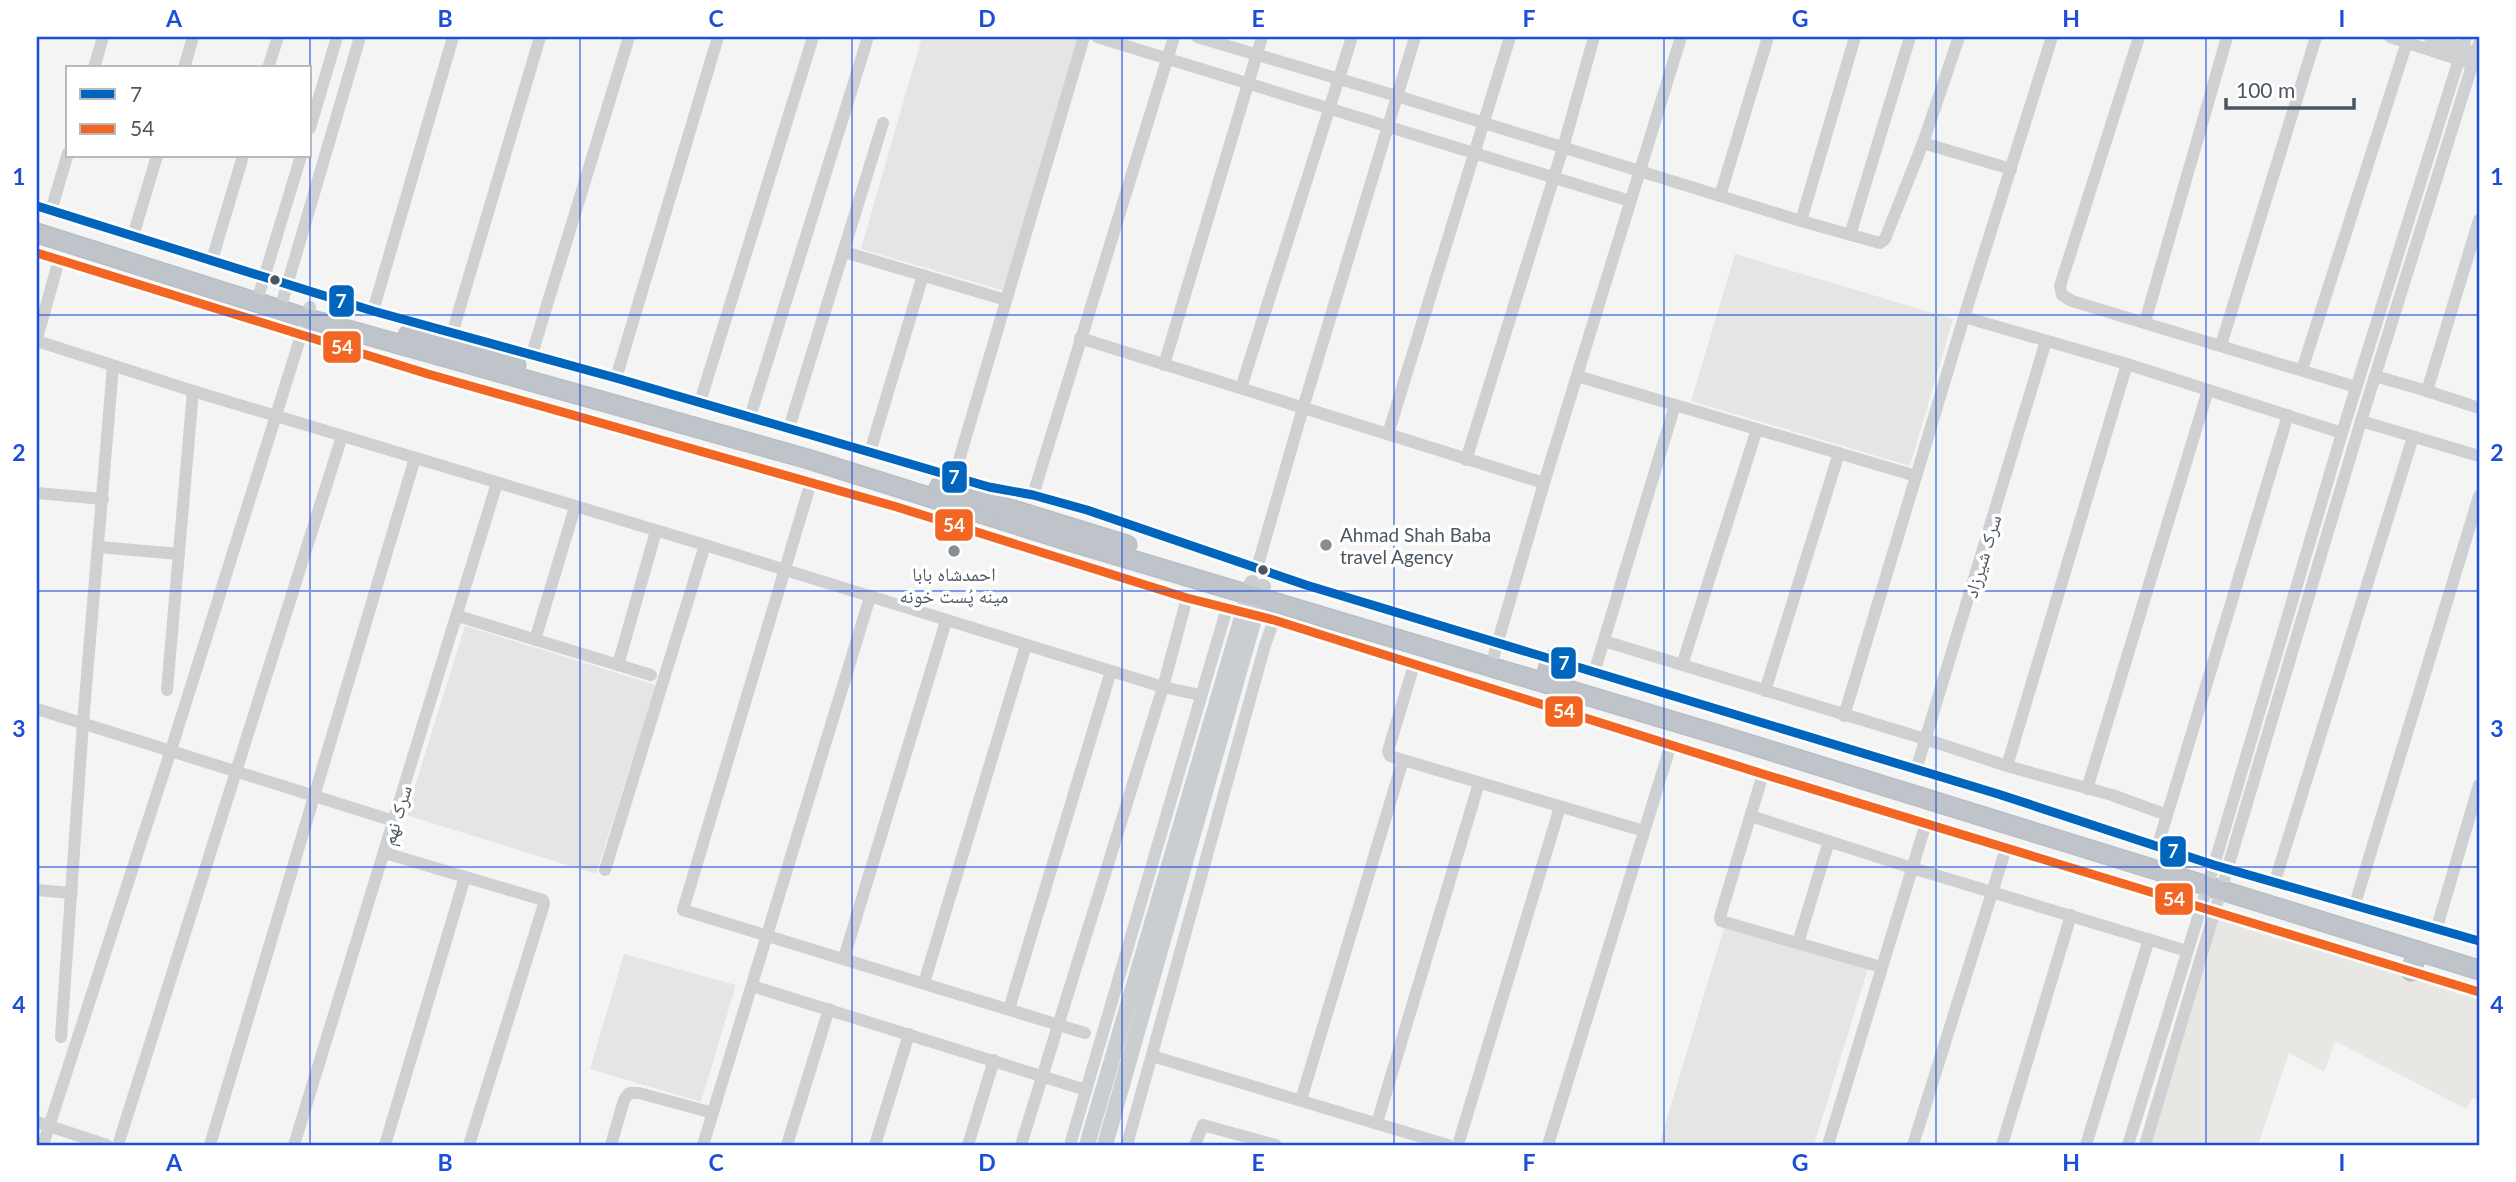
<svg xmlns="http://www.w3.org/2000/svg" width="2516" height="1182" font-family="Lato,'Noto Naskh Arabic',sans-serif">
<rect width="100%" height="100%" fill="#f4f4f4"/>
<path fill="#e8e7e3" d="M 2214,911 L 2479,992 L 2479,1101 L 2473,1098 L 2466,1109 L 2335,1041 L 2324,1072 L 2289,1053 L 2258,1145 L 2145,1145 Z"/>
<g fill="#e6e5e6">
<path d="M 922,37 L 1078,38 L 1005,291 L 861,249 Z"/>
<path d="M 1735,254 L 1953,319 L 1910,466 L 1691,401 Z"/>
<path d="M 465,626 L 656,685 L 596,874 L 406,815 Z"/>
<path d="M 1724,928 L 1868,968 L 1814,1145 L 1659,1145 Z"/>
<path d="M 624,954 L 736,985 L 701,1102 L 590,1069 Z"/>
</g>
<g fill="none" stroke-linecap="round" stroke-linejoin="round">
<defs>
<g id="highway">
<path d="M 37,233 L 306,318 L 808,459 L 1072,542 L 1736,740 L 2479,970"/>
<path d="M 408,335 L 516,365"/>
<path d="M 939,487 L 1127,545"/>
<path d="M 1547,673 L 1551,660"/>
<path d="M 2411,971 L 2418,951"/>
</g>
</defs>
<use href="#highway" stroke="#b9bec3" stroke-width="21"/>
<g stroke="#ced0d2" stroke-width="12">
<path d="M 1097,37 L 1630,201"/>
<path d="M 1197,37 L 1397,96 L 1801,221 L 1880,243 L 1885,239 L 1923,143 L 1959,37"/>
<path d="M 2139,37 L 2060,286 L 2062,295 L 2072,301 L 2356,387"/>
<path d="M 2390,37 L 2466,62"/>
<path d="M 2429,37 L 2468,50"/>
<path d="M 94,68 L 103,37"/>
<path d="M 184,68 L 193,37"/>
<path d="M 268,68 L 278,37"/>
<path d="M 310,128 L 337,37"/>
<path d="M 1923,143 L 2011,169"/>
<path d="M 1720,196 L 1768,37"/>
<path d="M 37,206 L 373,311 L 616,378 L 989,487 L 1033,495 L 1087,510 L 1306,585 L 1998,794 L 2214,865 L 2479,941"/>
<path d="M 51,211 L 68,153"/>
<path d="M 1801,221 L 1855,37"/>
<path d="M 1850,235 L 1910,37"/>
<path d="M 133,236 L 157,156"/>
<path d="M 844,252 L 1006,300"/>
<path d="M 37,253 L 428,374 L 897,507 L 1187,598 L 1274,620 L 1763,774 L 2479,992"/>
<path d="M 212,260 L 243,156"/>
<path d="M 260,291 L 301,156"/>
<path d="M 283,299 L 360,37"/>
<path d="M 373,311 L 453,37"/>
<path d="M 1964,317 L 2127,364 L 2342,433"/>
<path d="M 2145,322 L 2227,37"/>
<path d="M 452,334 L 540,37"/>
<path d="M 37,338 L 59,260"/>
<path d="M 1080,338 L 1544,483"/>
<path d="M 37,341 L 193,391 L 705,545 L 1163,687 L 1200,695"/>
<path d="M 2221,345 L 2316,37"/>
<path d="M 532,354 L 629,37"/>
<path d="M 1164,365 L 1262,37"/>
<path d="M 2302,370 L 2407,42"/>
<path d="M 1577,376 L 1916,476"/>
<path d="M 2375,376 L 2427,391 L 2479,220"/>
<path d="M 616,378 L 718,37"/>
<path d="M 1241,388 L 1352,37"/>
<path d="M 2427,391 L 2479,408"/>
<path d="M 700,402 L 813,37"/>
<path d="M 750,417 L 868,37"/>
<path d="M 2361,421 L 2479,456"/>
<path d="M 789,428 L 883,123"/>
<path d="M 1388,434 L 1510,37"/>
<path d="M 870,452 L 923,275"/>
<path d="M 1466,460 L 1563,148 L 1594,37"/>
<path d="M 954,477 L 1084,37"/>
<path d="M 811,482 L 683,910 L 1085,1033"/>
<path d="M 37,493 L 103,499"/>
<path d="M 1033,495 L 1174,37"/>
<path d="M 99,547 L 179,554"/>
<path d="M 1257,568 L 1303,408 L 1415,37"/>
<path d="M 458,616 L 651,675"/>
<path d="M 535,640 L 575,507"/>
<path d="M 1604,641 L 1925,739 L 2007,766 L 2112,795 L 2167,815"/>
<path d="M 1494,655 L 1544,483 L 1681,37"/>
<path d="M 618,665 L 656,531"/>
<path d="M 1682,665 L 1757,429"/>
<path d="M 1594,673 L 1675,405"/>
<path d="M 167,690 L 193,391"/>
<path d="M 1765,691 L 1839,453"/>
<path d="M 37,709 L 394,821"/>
<path d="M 1844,716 L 1964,317 L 2052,37"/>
<path d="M 1403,760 L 1644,831"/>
<path d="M 2007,766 L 2127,364"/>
<path d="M 1916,770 L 2046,341"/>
<path d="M 1763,774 L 1720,917 L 1721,921 L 1881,967"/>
<path d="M 2087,789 L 2208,390"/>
<path d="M 1751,816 L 1912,868 L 2187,951"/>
<path d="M 2158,845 L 2288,415"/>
<path d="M 385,853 L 543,900 L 544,904 L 469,1145"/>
<path d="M 605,870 L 705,545"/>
<path d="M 2275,881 L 2413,437"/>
<path d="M 37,890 L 72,893"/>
<path d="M 2355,904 L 2479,496"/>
<path d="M 2437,927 L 2479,785"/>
<path d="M 1798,943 L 1829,841"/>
<path d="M 844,958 L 946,621"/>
<path d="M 924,983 L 1026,645"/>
<path d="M 752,986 L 1086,1090"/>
<path d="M 1009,1009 L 1111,671"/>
<path d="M 61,1037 L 83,723 L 113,366"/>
<path d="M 1152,1056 L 1448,1145"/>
<path d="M 1301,1100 L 1403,760 L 1390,756 L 1388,751 L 1414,665"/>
<path d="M 37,1122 L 107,1145"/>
<path d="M 1377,1123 L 1479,783"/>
<path d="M 43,1145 L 171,750 L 310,307"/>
<path d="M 118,1145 L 342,436"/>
<path d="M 210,1145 L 415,458"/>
<path d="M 294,1145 L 497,483"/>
<path d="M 385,1145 L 465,877"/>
<path d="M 611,1145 L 624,1100 L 629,1093 L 639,1093 L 713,1113"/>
<path d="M 703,1145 L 870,597"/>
<path d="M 787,1145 L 829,1009"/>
<path d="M 875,1145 L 909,1034"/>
<path d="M 968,1145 L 994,1060"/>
<path d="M 1021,1145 L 1163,687 L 1187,598"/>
<path d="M 1070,1145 L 1227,608"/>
<path d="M 1127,1145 L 1265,645 L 1274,620"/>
<path d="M 1195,1145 L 1203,1125 L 1276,1145"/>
<path d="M 1458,1145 L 1560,807"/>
<path d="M 1548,1145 L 1671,744"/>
<path d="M 1828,1145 L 1926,823"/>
<path d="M 1913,1145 L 2006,848"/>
<path d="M 2002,1145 L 2071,915"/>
<path d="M 2086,1145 L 2149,939"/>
<path d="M 2128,1145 L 2214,865 L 2342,433 L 2466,37"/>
<path d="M 2145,1145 L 2361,421 L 2479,43"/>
</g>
<g stroke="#caced1" stroke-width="16">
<path d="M 1087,1145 L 1252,583"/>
<path d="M 1105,1145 L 1263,587"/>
</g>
<use href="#highway" stroke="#bec4c9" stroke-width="18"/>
<defs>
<path id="bus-1" d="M 37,206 L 373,311 L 616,378 L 989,487 L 1033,495 L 1087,510 L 1306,585 L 1998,794 L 2214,865 L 2479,941"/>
<path id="bus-2" d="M 37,253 L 428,374 L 897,507 L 1187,598 L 1274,620 L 1763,774 L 2479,992"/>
</defs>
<use href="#bus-1" stroke="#fff" stroke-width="14"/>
<use href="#bus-2" stroke="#fff" stroke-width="14"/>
<use href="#bus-1" stroke="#0065bd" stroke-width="9"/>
<use href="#bus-2" stroke="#f26522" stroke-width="9"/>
</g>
<path fill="none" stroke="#1d4ed8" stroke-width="2" stroke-opacity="0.55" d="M 310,37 L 310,68M 580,37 L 580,1145M 852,37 L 852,1145M 1122,37 L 1122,1145M 1394,37 L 1394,1145M 1664,37 L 1664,1145M 1936,37 L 1936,1145M 2206,37 L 2206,1145M 310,156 L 310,1145M 37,315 L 2479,315M 37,591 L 2479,591M 37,867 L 2479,867"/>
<g fill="#4a5661" stroke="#fff" stroke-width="2.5">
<circle cx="275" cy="280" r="6"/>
<circle cx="1263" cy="570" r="6"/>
</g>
<g fill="#868d94" stroke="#fff" stroke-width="2.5">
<circle cx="1326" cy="545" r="7"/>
<circle cx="954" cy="551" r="7"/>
</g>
<g text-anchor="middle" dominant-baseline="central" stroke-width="7" stroke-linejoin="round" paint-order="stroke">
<g font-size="19" fill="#4a5661" stroke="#fff" text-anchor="start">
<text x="1340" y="534">Ahmad Shah Baba<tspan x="1340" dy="22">travel Agency</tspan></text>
<text x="954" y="573" text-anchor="middle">احمدشاه بابا<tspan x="954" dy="22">مینه پُست خونه</tspan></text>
</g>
<g font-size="19" fill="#4a5661" stroke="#fff">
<text transform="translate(1982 556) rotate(-73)">سرک شیرزاد</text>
<text transform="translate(396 815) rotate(-73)">سرک نهم</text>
</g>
</g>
<g stroke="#fff" stroke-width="2.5">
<rect x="328" y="284" width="27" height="34" rx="7" fill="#0065bd"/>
<rect x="322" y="330" width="40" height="34" rx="7" fill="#f26522"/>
<rect x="941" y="460" width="27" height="34" rx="7" fill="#0065bd"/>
<rect x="934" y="508" width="40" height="34" rx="7" fill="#f26522"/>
<rect x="1550" y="646" width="27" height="34" rx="7" fill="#0065bd"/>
<rect x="1544" y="695" width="40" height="33" rx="7" fill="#f26522"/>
<rect x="2159" y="835" width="28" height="33" rx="7" fill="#0065bd"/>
<rect x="2154" y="882" width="40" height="34" rx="7" fill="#f26522"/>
</g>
<g font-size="19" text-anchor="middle" font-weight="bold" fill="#fff">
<text x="341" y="308">7</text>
<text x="342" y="354">54</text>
<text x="954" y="484">7</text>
<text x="954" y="532">54</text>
<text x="1564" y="670">7</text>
<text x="1564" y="718">54</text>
<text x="2173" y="858">7</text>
<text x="2174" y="906">54</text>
</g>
<rect width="2516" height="1182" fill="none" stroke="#ffffff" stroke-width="77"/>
<rect x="66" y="66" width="245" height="91" fill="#ffffff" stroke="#b7bbc0" stroke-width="2"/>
<rect x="80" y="89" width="35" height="10" fill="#0065bd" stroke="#b7bbc0" stroke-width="2"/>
<text x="130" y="102" font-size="21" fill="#4a5661">7</text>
<rect x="80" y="124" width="35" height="10" fill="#f26522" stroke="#b7bbc0" stroke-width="2"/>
<text x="130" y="136" font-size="21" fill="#4a5661">54</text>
<path d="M2226 98v10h128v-10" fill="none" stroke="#4a5661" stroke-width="3.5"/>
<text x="2236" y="98" font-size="21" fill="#4a5661" stroke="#ffffff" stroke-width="5" paint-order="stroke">100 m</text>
<rect x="38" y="38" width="2440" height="1106" fill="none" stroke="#1d4ed8" stroke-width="2.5"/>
<g font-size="23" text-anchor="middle" font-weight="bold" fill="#1d4ed8">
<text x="174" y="27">A</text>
<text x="445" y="27">B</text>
<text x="716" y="27">C</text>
<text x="987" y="27">D</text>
<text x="1258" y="27">E</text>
<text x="1529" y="27">F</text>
<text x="1800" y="27">G</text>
<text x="2071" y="27">H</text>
<text x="2342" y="27">I</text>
<text x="19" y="185">1</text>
<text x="2497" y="185">1</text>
<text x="19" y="461">2</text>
<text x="2497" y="461">2</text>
<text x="19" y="737">3</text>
<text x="2497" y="737">3</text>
<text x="19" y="1013">4</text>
<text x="2497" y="1013">4</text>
<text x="174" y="1171">A</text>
<text x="445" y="1171">B</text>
<text x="716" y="1171">C</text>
<text x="987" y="1171">D</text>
<text x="1258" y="1171">E</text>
<text x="1529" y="1171">F</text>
<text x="1800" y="1171">G</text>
<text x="2071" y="1171">H</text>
<text x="2342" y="1171">I</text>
</g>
</svg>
